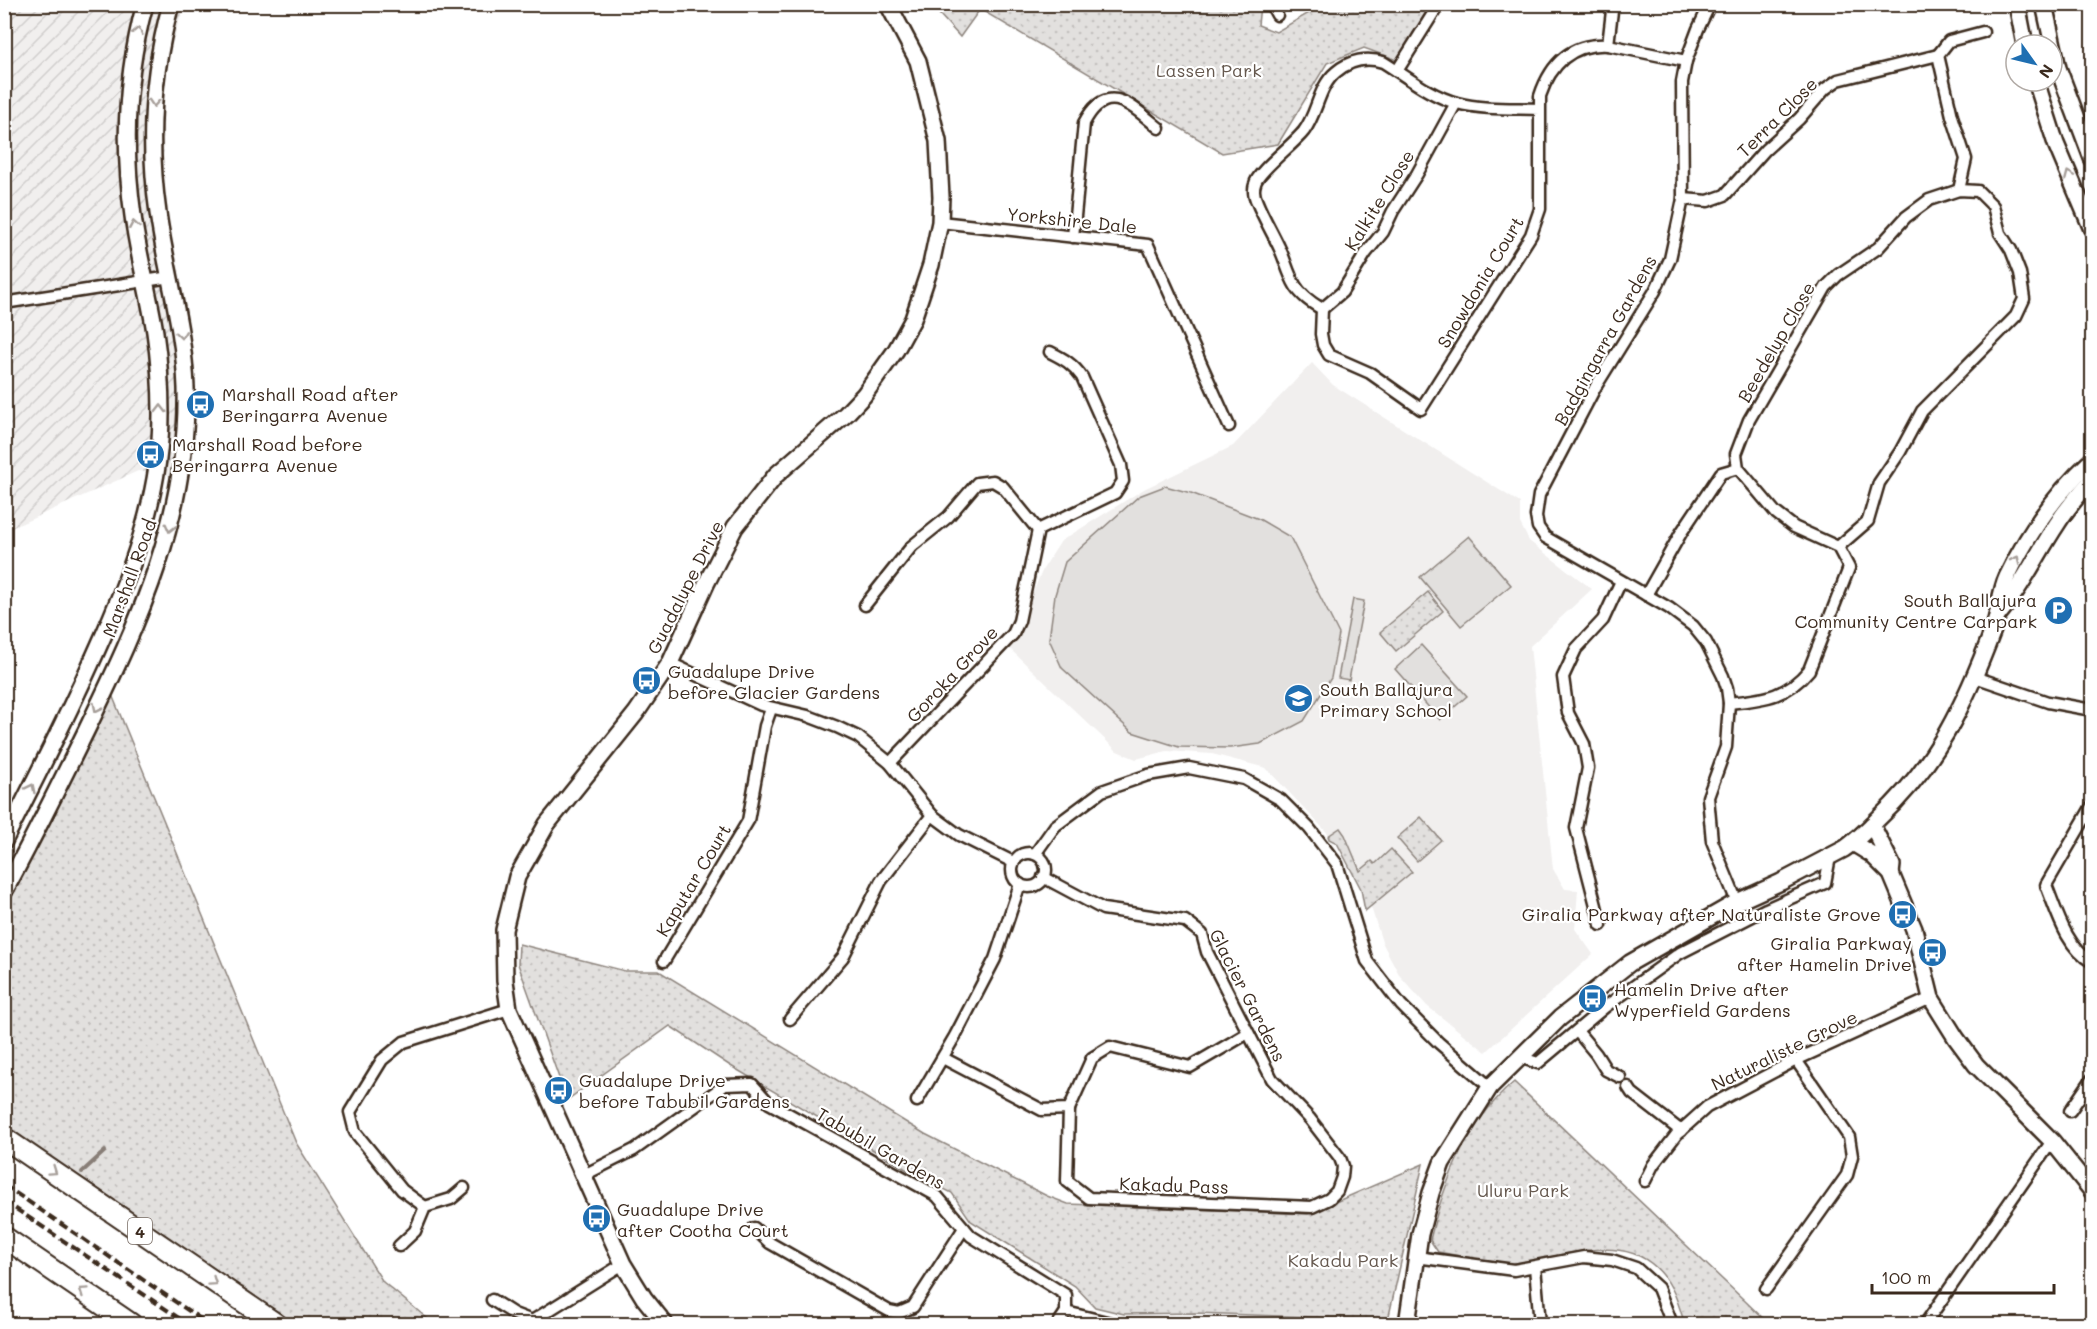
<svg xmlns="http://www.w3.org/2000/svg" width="2097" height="1329" font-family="Mali,sans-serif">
<defs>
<pattern id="industrial-furrows" width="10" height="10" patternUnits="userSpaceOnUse" patternTransform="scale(1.5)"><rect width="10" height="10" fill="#f1efee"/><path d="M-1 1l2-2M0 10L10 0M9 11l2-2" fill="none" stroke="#d0cdcc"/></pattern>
<pattern id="green-dots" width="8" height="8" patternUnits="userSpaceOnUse" patternTransform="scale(1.5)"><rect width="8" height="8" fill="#e2e0de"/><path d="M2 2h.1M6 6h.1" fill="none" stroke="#c3c0be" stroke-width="1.8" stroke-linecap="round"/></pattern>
</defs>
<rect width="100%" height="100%" fill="#fff"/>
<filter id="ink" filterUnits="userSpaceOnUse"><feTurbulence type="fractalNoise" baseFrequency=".0167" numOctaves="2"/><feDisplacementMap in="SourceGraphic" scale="12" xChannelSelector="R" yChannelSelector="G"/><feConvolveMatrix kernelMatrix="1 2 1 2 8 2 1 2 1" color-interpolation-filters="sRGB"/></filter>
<g filter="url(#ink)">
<path fill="#f1efee" d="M 1312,363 L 1333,385 L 1520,503 L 1520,523 L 1529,541 L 1592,589 L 1530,646 L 1553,869 L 1565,889 L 1578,890 L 1575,929 L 1593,954 L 1486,1052 L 1427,1006 L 1400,976 L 1382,942 L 1371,907 L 1337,843 L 1266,768 L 1212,754 L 1167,751 L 1136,759 L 1117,751 L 1009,648 L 1043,569 L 1061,541 L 1144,489 L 1233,446 Z"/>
<path fill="url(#industrial-furrows)" d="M 4,5 L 184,5 L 170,51 L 163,97 L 164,177 L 169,222 L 180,274 L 195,396 L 189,478 L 138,471 L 5,531 Z"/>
<g fill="url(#green-dots)" stroke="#8e857e" stroke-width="1.5">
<path d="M 931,5 L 1260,5 L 1258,25 L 1276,32 L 1323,5 L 1431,5 L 1397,60 L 1364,48 L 1327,63 L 1278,144 L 1222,153 L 980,9 L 960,37 Z"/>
<path d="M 1428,592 L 1443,611 L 1396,651 L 1380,632 Z"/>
<path d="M 108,685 L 296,1143 L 383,1282 L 434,1324 L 282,1324 L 5,1137 L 4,892 Z"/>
<path d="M 1421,817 L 1441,840 L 1417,861 L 1397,838 Z"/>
<path d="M 1340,828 L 1345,835 L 1360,871 L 1372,861 L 1375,864 L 1391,849 L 1412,872 L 1365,911 L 1361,889 L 1337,843 L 1329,839 L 1328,836 Z"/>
<path d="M 519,944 L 625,971 L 659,971 L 925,1134 L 1047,1196 L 1068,1204 L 1308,1214 L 1423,1164 L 1388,1320 L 1195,1313 L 1124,1314 L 1095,1307 L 1075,1286 L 971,1221 L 952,1193 L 909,1171 L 729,1065 L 670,1026 L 567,1100 L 518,964 Z"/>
<path d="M 1514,1082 L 1743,1299 L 1769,1324 L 1696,1324 L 1684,1322 C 1681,1312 1678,1301 1673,1291 C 1640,1224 1572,1256 1516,1263 C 1498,1265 1457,1255 1438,1252 L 1430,1240 C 1444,1182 1467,1122 1514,1082 Z"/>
</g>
<g fill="#e2e0de" stroke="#8e857e" stroke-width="1.5">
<path d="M 1165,486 L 1191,493 L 1259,519 L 1290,537 L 1339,634 L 1331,678 L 1304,721 L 1260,744 L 1230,748 L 1179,747 L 1132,732 L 1062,668 L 1049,639 L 1055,595 L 1065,562 L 1139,496 Z"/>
<path d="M 1469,536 L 1511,585 L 1461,626 L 1420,577 Z"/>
<path d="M 1353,599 L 1364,601 L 1349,680 L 1338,678 Z"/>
<path d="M 1421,645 L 1467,696 L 1440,720 L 1395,669 Z"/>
</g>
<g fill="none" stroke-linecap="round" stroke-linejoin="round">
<path stroke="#887e77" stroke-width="4" d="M 82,1172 L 105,1151"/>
<defs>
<g id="street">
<path d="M 1271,4 L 1277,15"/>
<path d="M 1710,4 L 1698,29 L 1686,61 L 1682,82 L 1683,199 L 1670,259 L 1655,291 L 1596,386 L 1539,495 L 1536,516 L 1538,527 L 1545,537 L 1669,608 L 1693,626 L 1706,642 L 1723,676 L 1727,688 L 1729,703 L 1726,747 L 1708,797 L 1712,841 L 1737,902"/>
<path d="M 1608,45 L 1612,11 L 1611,4"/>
<path d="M 1938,55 L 1949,41 L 1983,32"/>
<path d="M 1397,71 L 1439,4"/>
<path d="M 1540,109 C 1513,108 1483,110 1457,103 C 1430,96 1406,76 1383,62 C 1367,57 1350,60 1336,72 C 1318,87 1318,112 1304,131 C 1293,145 1257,172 1255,184 C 1253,190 1254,196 1257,202 C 1263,217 1272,232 1279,247 C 1285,259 1288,273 1295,285 C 1301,296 1312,303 1322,309 L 1321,334 L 1323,345 L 1329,355 L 1370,373 L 1421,409 L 1531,235 L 1540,209 L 1540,96 C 1551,63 1572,43 1608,45 L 1686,61"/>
<path d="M 1683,199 L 1708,201 L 1725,195 L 1765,150 L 1799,119 L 1825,89 L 1838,80 L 1938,55 L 1952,116 L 1966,159 L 1959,190"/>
<path d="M 940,222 L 1148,245 L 1229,426"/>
<path d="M 1073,237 L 1084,123 C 1107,79 1132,106 1159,128"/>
<path d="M 4,303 L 170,277"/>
<path d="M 1322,309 L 1342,292 L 1366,253 L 1383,232 L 1393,211 L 1417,174 L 1456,103"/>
<path d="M 1646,595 L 1681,533 L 1721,473 L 1738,468"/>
<path d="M 865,605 L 912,546 L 948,517 L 977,483 L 993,481 L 1003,487 L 1038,530"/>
<path d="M 670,663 L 761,705 L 808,716 L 837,727 L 858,737 L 890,763 L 932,815 L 959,835 L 1013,862"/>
<path d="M 1975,677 L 2048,702 L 2092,710"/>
<path d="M 1729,703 C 1763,699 1786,698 1809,670 L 1849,568 L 1838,547 L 1868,521 L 1879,483 L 1900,452 L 1922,411 L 2016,316 L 2024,299 L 2020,273 L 2011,250 L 2000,233 L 1993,206 L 1978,191 L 1959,190 L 1929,200 L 1906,217 L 1878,248 L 1838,275 L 1826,287 L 1749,420 L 1736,454 L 1738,468 L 1776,513 L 1794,527 L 1838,547"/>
<path d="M 890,763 L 1013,634 L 1019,621 L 1038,530 L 1115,493 L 1123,481 L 1121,465 L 1082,377 C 1073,364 1064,359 1050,352"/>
<path d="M 2092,806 L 2046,885 C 2057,912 2066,947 2092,962"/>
<circle cx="1029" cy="870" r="17"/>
<path d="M 1035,854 L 1055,826 L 1102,791 L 1148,775 L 1189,768 L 1244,779 L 1281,800 L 1309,828 L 1337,864 L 1367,961 L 1401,1005 L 1439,1043 L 1490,1087"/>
<path d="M 1043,877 L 1103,909 L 1185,921 L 1202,934 L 1207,952 L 1272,1079 L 1310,1119 L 1340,1158 L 1343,1166 L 1342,1177 L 1337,1191 L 1329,1199 L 1312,1207 L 1089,1198 L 1067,1181 L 1069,1109"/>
<path d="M 1601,925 L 1576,828 L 1588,768 L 1584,744 L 1568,713 L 1563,677 L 1576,649 L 1603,620 L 1621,581"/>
<path d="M 664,961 L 748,821 L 765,726 L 771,709"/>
<path d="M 790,1019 L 843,957 L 881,881 L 932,815"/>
<path d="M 1577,1031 L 1596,1054 L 1606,1070 L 1620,1077"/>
<path d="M 1519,1057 L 1538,1063 L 1605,1007 L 1680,953 L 1766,909 L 1825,883 L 1830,857"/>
<path d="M 943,1058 L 1042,1110 L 1069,1109 L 1092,1058 L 1110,1047 L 1190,1067 L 1248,1033"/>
<path d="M 1628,1087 L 1632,1093 L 1681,1131"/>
<path d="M 917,1101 L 955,1036 L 995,959 L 1020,884"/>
<path d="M 2070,1111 L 2092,1079"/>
<path d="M 584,1175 L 634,1150 L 725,1085 L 752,1084 L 769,1103 L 937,1196 L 971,1236 L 1066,1295 L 1066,1312 L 1058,1324"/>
<path d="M 1645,1181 L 1653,1165 L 1677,1134 L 1707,1107 L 1796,1060 L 1931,998"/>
<path d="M 425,1207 L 402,1190 L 355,1132 L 350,1112 L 382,1060 L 404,1042 L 509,1009"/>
<path d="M 754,1228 L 770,1243 L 889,1311 L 899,1313 L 913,1307 L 964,1228"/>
<path d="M 399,1246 L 415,1231 L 425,1207 L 451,1199 L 464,1188"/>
<path d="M 1416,1257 L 1514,1270 L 1584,1257 L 1612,1260 L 1636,1268 L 1658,1288 L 1672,1324"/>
<path d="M 1535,1267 L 1540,1324"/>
<path d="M 1766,1289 L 1847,1175 L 1852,1156 L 1849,1137 L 1796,1060"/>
<path d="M 492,1300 L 514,1314 L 532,1321 L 533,1324"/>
<path d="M 1066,1312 L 1115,1324"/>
<path d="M 532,1321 L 623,1264"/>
<path d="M 1925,1324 L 2052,1141"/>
</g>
<g id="secondary">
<path d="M 2017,4 L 2025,45"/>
<path d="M 2044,4 L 2058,68 L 2092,158"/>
<path d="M 2036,81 L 2056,144 L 2092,229"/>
<path d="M 1998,615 C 2022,587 2037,554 2057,524 C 2067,508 2079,494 2092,480"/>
<path d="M 1872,825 L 1892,865 L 1891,874"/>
<path d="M 4,841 C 39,772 74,703 105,632 C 135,563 161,490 161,414 C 161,386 159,359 155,332 C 149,293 138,255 133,216 C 123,146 126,73 145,4"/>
<path d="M 1853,843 L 1871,854 L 1891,874 L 1914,929 L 1931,998 L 1956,1038 L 1976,1065 L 2052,1141 L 2092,1191"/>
<path d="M 4,892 C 33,839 60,784 87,729 C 140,620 189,513 186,388 C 184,328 166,271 158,213 C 148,143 152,72 171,4"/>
<path d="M 665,1324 L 644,1298 L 623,1264 L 509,1009 L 505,981 L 504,930 L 517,877 L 547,824 L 636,713 L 670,663 L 706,584 L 735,527 L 776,475 L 846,414 L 864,395 L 896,350 L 913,319 L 931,265 L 940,222 L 941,197 L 938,141 L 918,61 L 888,4"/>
<path d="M 1407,1324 L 1420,1234 L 1431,1193 L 1442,1163 L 1490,1087 L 1560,1018 L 1630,963 L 1737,902 L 1781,882 L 1844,849 C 1856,841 1867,830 1878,819 C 1937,764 1965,704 1993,630 C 2000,612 1999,594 2007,577 C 2028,533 2056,493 2092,460"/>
</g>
<g id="highway">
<path d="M 4,1138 L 276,1324"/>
<path d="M 4,1237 L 131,1324"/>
</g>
</defs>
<use href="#street" stroke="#3b2a1e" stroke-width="15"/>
<use href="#secondary" stroke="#3b2a1e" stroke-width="20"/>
<use href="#highway" stroke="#3b2a1e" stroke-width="24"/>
<use href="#street" stroke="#fff" stroke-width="10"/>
<use href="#secondary" stroke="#fff" stroke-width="15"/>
<use href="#highway" stroke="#fff" stroke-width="20"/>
<g stroke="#3b2a1e" stroke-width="4" stroke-dasharray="9 4.5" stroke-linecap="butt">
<path d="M 4,1185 L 208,1324"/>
<path d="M 4,1201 L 188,1324"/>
</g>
</g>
<defs><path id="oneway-chevron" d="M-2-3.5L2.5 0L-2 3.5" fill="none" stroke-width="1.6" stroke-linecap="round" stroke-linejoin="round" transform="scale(1.5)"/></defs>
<g stroke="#a79f9a">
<use href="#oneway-chevron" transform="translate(138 31) rotate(-78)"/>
<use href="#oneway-chevron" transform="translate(154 103) rotate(94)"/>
<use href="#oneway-chevron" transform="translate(2069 175) rotate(-113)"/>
<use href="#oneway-chevron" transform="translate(134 225) rotate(-100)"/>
<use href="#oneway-chevron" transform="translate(181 335) rotate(82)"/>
<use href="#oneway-chevron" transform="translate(161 409) rotate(-90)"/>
<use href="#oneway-chevron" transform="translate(170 528) rotate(104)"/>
<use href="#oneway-chevron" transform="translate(2016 560) rotate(-62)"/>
<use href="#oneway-chevron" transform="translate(97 708) rotate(116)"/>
<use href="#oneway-chevron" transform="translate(31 788) rotate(-64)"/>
<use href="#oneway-chevron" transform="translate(53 1171) rotate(35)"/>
<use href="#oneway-chevron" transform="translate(213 1282) rotate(35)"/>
<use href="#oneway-chevron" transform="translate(83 1291) rotate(-145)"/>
</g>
</g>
<defs>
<symbol id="bus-disc" viewBox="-11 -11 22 22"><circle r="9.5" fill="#1f6fb2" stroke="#fff"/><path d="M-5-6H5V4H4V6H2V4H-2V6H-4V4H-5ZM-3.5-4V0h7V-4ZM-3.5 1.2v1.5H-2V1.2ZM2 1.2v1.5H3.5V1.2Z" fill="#fff"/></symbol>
<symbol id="parking-disc" viewBox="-11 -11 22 22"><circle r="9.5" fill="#1f6fb2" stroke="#fff"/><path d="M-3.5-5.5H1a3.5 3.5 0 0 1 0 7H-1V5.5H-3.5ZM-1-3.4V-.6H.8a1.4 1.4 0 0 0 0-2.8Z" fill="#fff"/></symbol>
<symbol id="school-disc" viewBox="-11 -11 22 22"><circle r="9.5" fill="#1f6fb2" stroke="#fff"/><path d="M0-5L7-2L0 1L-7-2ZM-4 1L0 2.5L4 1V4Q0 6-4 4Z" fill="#fff"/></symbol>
</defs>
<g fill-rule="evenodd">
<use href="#bus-disc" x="184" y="388" width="33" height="33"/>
<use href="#bus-disc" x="134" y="438" width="33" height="33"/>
<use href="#parking-disc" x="2042" y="594" width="33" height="33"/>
<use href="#bus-disc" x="630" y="664" width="33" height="33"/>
<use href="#school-disc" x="1282" y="682" width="33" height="33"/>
<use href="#bus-disc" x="1886" y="898" width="33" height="33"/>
<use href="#bus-disc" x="1916" y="936" width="33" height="33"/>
<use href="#bus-disc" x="1576" y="982" width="33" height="33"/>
<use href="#bus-disc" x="542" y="1074" width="33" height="33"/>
<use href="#bus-disc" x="580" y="1202" width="33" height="33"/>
</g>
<g text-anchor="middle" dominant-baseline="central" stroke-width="4.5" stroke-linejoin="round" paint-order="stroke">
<rect fill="#fff" stroke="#766a62" stroke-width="1.5" x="128" y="1218" width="24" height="26" rx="4.5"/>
<g font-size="16" font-weight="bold" fill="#3b2a1e">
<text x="140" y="1231">4</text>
</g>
<g font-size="18" fill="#65584e" stroke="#fff">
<text x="1209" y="70">Lassen Park</text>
<text x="1523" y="1190">Uluru Park</text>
<text x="1343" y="1260">Kakadu Park</text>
</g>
<g font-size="18" fill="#3b2a1e" stroke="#fff">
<text transform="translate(1777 117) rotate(-45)">Terra Close</text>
<text transform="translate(1379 200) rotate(-58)">Kalkite Close</text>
<text transform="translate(1072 220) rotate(6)">Yorkshire Dale</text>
<text transform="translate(1480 282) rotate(-59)">Snowdonia Court</text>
<text transform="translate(1605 340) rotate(-61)">Badgingarra Gardens</text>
<text transform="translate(1776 342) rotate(-60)">Beedelup Close</text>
<text transform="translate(129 578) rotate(-70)">Marshall Road</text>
<text transform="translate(685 587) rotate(-63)">Guadalupe Drive</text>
<text transform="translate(952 674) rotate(-47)">Goroka Grove</text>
<text transform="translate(693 880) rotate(-59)">Kaputar Court</text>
<text transform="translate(1248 995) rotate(63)">Glacier Gardens</text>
<text transform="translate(1784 1050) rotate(-26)">Naturaliste Grove</text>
<text transform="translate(881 1148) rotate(30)">Tabubil Gardens</text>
<text transform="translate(1174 1185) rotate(2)">Kakadu Pass</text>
</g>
<g font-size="18" fill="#3b2a1e" stroke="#fff" text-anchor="start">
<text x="222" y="394">Marshall Road after<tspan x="222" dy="21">Beringarra Avenue</tspan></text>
<text x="172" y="444">Marshall Road before<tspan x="172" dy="21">Beringarra Avenue</tspan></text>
<text x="2037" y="600" text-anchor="end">South Ballajura<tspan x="2037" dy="21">Community Centre Carpark</tspan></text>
<text x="668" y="671">Guadalupe Drive<tspan x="668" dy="21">before Glacier Gardens</tspan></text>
<text x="1320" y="689">South Ballajura<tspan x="1320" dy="21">Primary School</tspan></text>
<text x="1881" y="914" text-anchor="end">Giralia Parkway after Naturaliste Grove</text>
<text x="1912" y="943" text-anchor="end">Giralia Parkway<tspan x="1912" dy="21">after Hamelin Drive</tspan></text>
<text x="1614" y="989">Hamelin Drive after<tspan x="1614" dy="21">Wyperfield Gardens</tspan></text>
<text x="579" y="1080">Guadalupe Drive<tspan x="579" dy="21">before Tabubil Gardens</tspan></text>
<text x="617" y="1209">Guadalupe Drive<tspan x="617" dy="21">after Cootha Court</tspan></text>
</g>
</g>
<rect width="2097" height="1329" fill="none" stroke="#fff" stroke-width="24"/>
<rect x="12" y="12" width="2073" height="1305" fill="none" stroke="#3b2a1e" stroke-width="2" filter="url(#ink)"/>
<g transform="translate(2034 63) rotate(124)"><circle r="28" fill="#ffffff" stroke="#b1aaa5" stroke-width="1.5"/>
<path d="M0-4.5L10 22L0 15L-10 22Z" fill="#1f6fb2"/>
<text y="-9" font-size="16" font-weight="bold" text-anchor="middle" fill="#3b2a1e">N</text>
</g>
<path d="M1872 1284v9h182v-9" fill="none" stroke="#3b2a1e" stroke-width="3"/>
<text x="1881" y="1284" font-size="18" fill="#3b2a1e" stroke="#ffffff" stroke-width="4.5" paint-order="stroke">100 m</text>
</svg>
